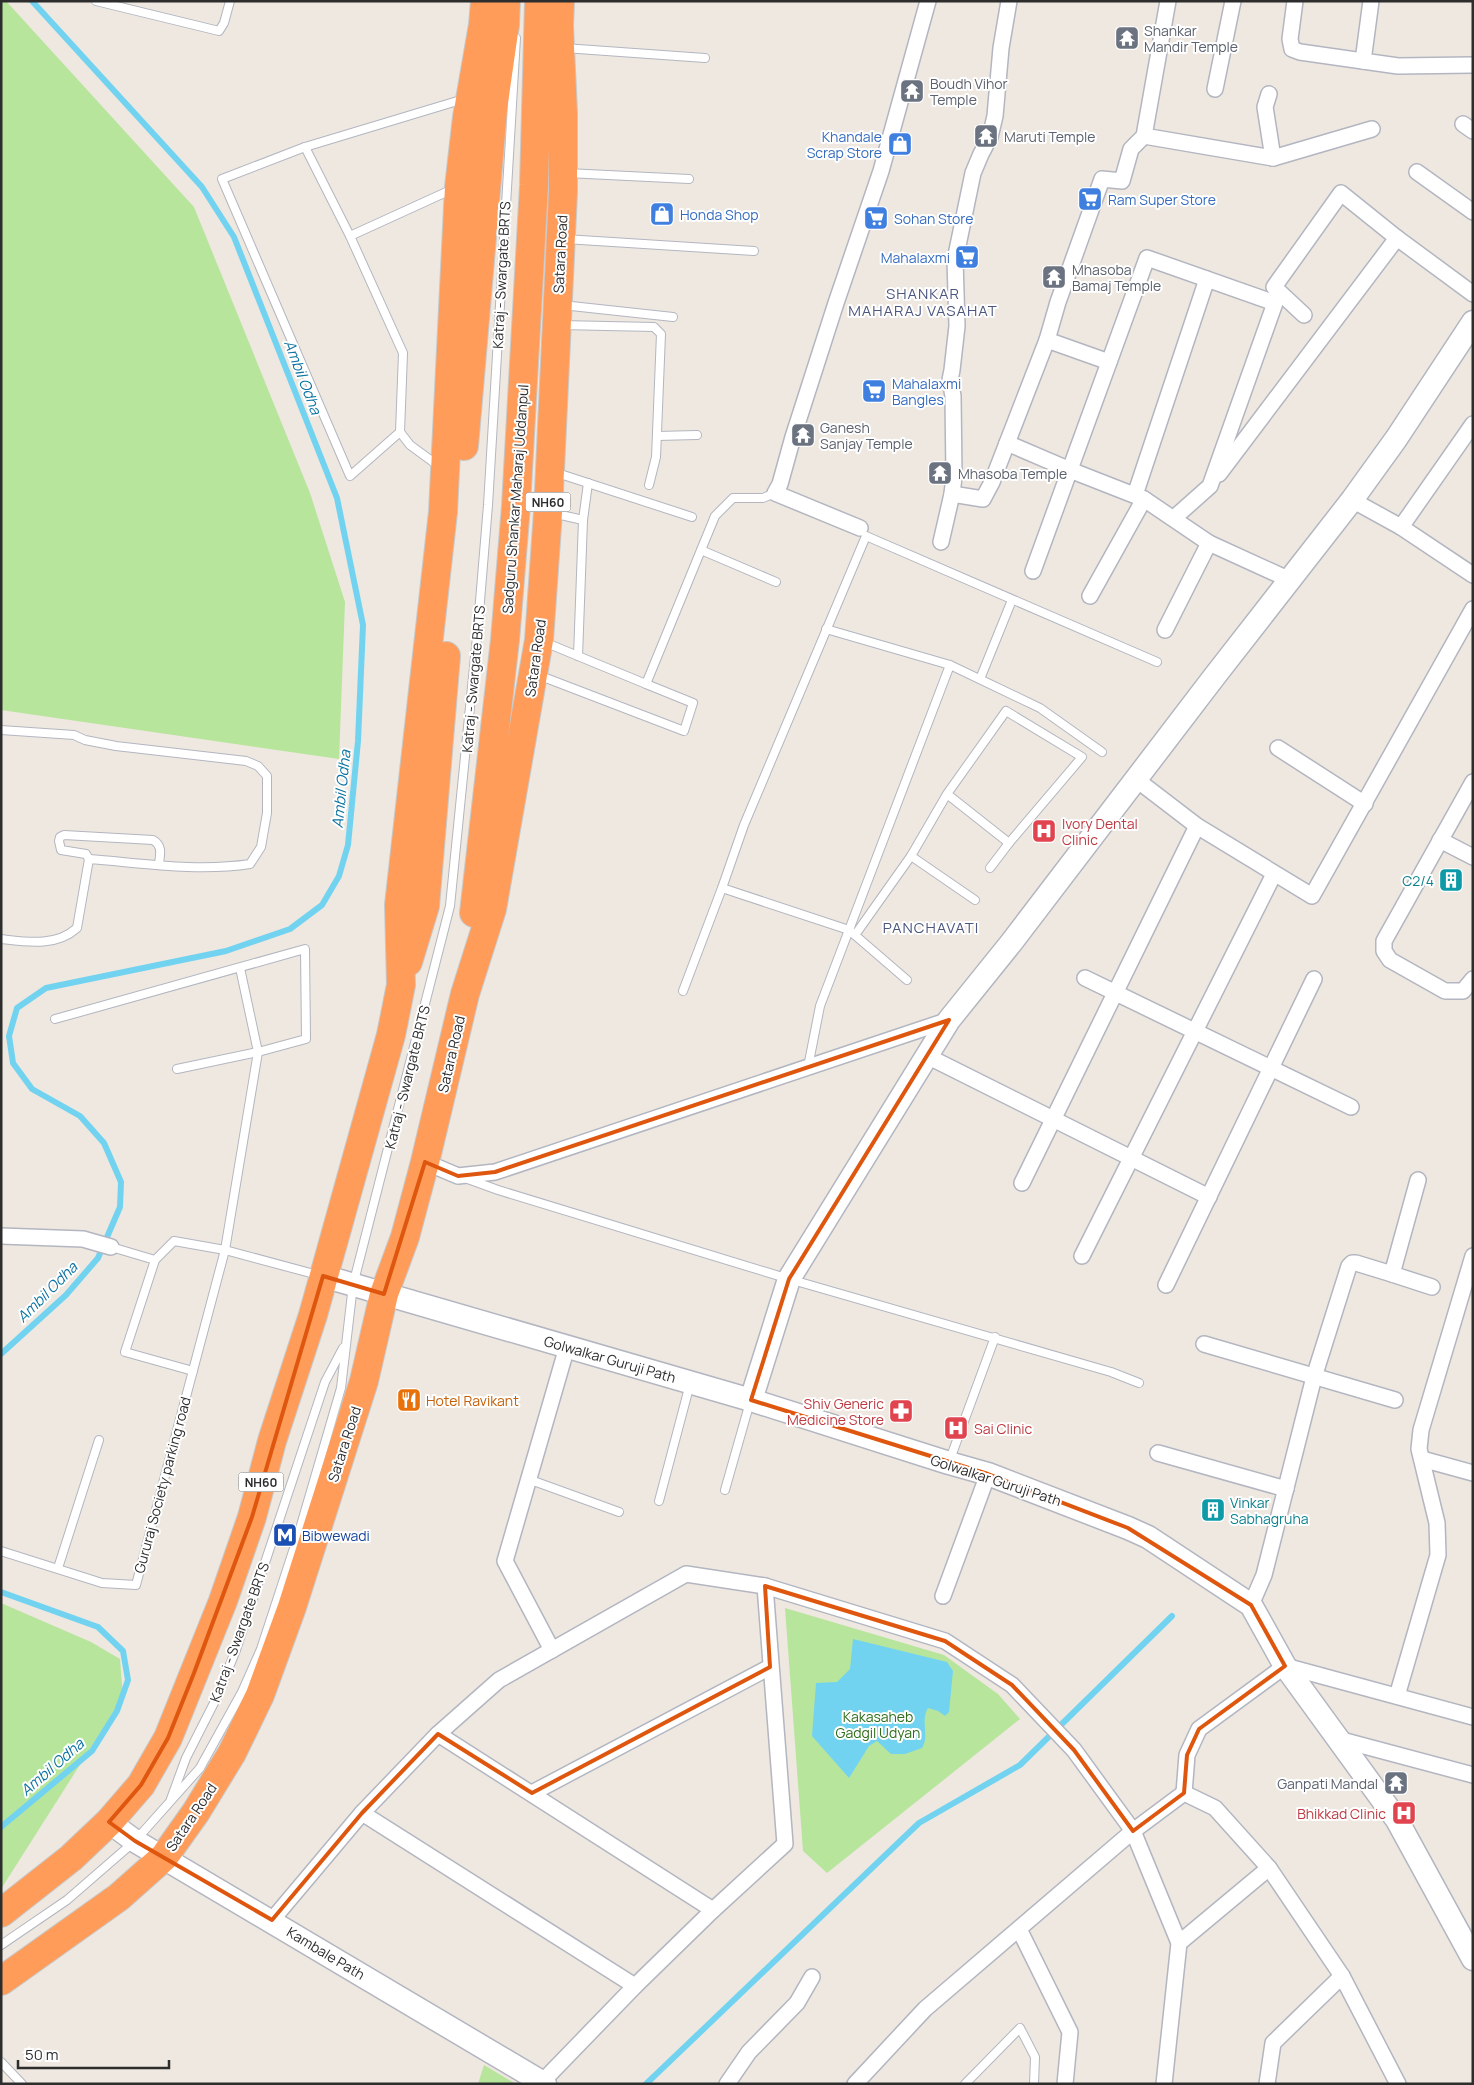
<svg xmlns="http://www.w3.org/2000/svg" width="1474" height="2085" font-family="Manrope,sans-serif">
<rect width="100%" height="100%" fill="#eee8e0"/>
<g fill="#b7e59c">
<path d="M 1,1 L 6,1 L 194,207 L 310,493 L 345,602 L 339,759 L 1,710 Z"/>
<path d="M 1,1603 L 91,1642 L 120,1659 L 123,1697 L 1,1889 Z"/>
<path d="M 785,1608 L 944,1655 L 998,1694 L 1020,1719 L 827,1873 L 803,1851 Z"/>
<path d="M 484,2065 L 516,2084 L 478,2084 Z"/>
</g>
<path fill="#72d3f1" d="M 853,1639 L 947,1662 L 953,1671 L 949,1712 L 945,1716 L 938,1711 L 928,1708 C 920,1721 930,1736 922,1748 L 905,1754 L 891,1754 L 877,1741 L 869,1746 L 849,1778 L 812,1736 L 816,1683 L 837,1682 L 850,1669 Z"/>
<g fill="none" stroke-linecap="round" stroke-linejoin="round">
<g stroke="#72d3f1" stroke-width="6">
<path d="M 1,1354 L 66,1295 L 98,1258 L 120,1207 L 121,1182 L 104,1143 L 80,1116 L 32,1089 L 13,1063 L 9,1036 L 17,1008 L 46,988 L 226,951 L 290,929 L 322,905 L 339,876 L 348,845 L 358,741 L 363,625 L 337,498 L 234,237 L 202,187 L 32,1"/>
<path d="M 1,1592 L 98,1627 L 123,1651 L 128,1680 L 117,1711 L 92,1751 L 1,1827"/>
<path d="M 646,2084 L 919,1823 L 1020,1765 L 1172,1616"/>
</g>
<defs>
<g id="lane">
<path d="M 96,1 L 219,31 L 224,23 L 230,1"/>
<path d="M 564,48 L 705,58"/>
<path d="M 305,147 L 222,179 L 350,476 L 400,432"/>
<path d="M 567,173 L 689,179"/>
<path d="M 453,189 L 350,236 L 305,147 L 464,99"/>
<path d="M 350,236 L 403,353 L 400,432 L 410,445 L 440,467"/>
<path d="M 565,239 L 754,251"/>
<path d="M 562,305 L 673,317"/>
<path d="M 560,325 L 654,327 L 661,334 L 656,457 L 649,485"/>
<path d="M 657,436 L 697,435"/>
<path d="M 554,472 L 692,517"/>
<path d="M 552,513 L 583,520 L 578,656"/>
<path d="M 583,520 L 588,483"/>
<path d="M 701,550 L 776,582"/>
<path d="M 826,629 L 950,665"/>
<path d="M 544,642 L 646,684 L 715,516 L 733,498 L 763,498 L 775,493"/>
<path d="M 538,675 L 684,731 L 693,703 L 646,684"/>
<path d="M 980,679 L 1012,600"/>
<path d="M 1,730 L 74,735 L 85,740 L 116,746 L 246,761 L 258,766 L 267,776 L 267,813 L 261,847 L 250,864 C 197,872 142,863 89,859 L 77,928 C 56,947 27,942 1,939"/>
<path d="M 947,794 L 1006,711 L 1082,757 L 1009,843 L 947,794 L 911,856 L 975,900"/>
<path d="M 89,859 L 86,854 L 61,850 L 59,841 L 60,837 L 64,835 L 153,840 C 163,846 160,854 159,864"/>
<path d="M 990,868 L 1009,843"/>
<path d="M 722,888 L 849,930 L 907,980"/>
<path d="M 855,935 L 911,856"/>
<path d="M 683,991 L 722,888 L 744,825 L 866,536 L 1157,662"/>
<path d="M 55,1019 L 305,949 L 306,1039 L 258,1052 L 240,968"/>
<path d="M 808,1067 L 820,1006 L 950,665 L 1040,708 L 1102,752"/>
<path d="M 465,1178 L 498,1190 L 789,1279 L 1111,1372 L 1139,1383"/>
<path d="M 118,1249 L 155,1260 L 125,1352 L 193,1371"/>
<path d="M 155,1260 L 174,1241 L 225,1250 L 318,1275"/>
<path d="M 949,1462 L 995,1337"/>
<path d="M 528,1479 L 619,1512"/>
<path d="M 725,1490 L 750,1402"/>
<path d="M 659,1501 L 690,1384"/>
<path d="M 1,1551 L 102,1583 L 136,1585 L 225,1250 L 258,1052 L 177,1069"/>
<path d="M 58,1568 L 99,1440"/>
<path d="M 171,1799 L 186,1758 L 216,1699 L 236,1650 L 325,1382 L 343,1348"/>
<path d="M 1,1945 L 67,1900 L 135,1841 L 200,1768 L 242,1692 L 261,1649 L 297,1539 L 341,1388 L 353,1285 L 450,906 L 477,637 L 488,505 L 516,38"/>
<path d="M 1,2062 L 22,2084"/>
<path d="M 965,2084 L 1020,2028 L 1035,2057 L 1034,2084"/>
</g>
<g id="street">
<path d="M 1295,1 L 1290,39 L 1292,49 L 1300,52 L 1363,61"/>
<path d="M 1371,1 L 1363,61 L 1398,66 L 1473,65"/>
<path d="M 1215,89 L 1233,1"/>
<path d="M 1269,94 L 1265,107 L 1273,158"/>
<path d="M 1463,124 L 1473,131"/>
<path d="M 1144,136 L 1273,158 L 1372,129"/>
<path d="M 1417,172 L 1473,212"/>
<path d="M 1304,315 L 1274,287 L 1341,193 L 1397,238 L 1473,294"/>
<path d="M 1047,340 L 1109,362"/>
<path d="M 1007,443 L 1070,470 L 1144,499 L 1209,543 L 1290,580"/>
<path d="M 1219,474 L 1397,238"/>
<path d="M 952,494 L 983,499 L 992,482 L 1047,340 L 1058,302 L 1102,179 L 1122,181 L 1131,149 L 1144,136 L 1168,1"/>
<path d="M 1135,495 L 1207,279"/>
<path d="M 1352,500 L 1401,527 L 1473,575"/>
<path d="M 1401,527 L 1473,424"/>
<path d="M 860,528 L 775,493 L 780,484 L 793,437 L 836,303 L 881,171 L 928,1"/>
<path d="M 941,542 L 952,494 L 954,477 L 953,396 L 950,380 L 952,370 L 957,326 L 955,260 L 973,173 L 981,154 L 990,137 L 995,116 L 1001,48 L 1009,1"/>
<path d="M 1033,571 L 1147,258 L 1275,303 L 1210,486 L 1174,518"/>
<path d="M 1090,596 L 1144,499"/>
<path d="M 1165,630 L 1209,543"/>
<path d="M 1278,748 L 1365,804"/>
<path d="M 1137,780 L 1197,826 L 1312,896 L 1473,609"/>
<path d="M 1473,782 L 1384,941 L 1384,951 L 1390,960 L 1445,991 L 1463,991 L 1473,979"/>
<path d="M 1440,840 L 1473,857"/>
<path d="M 1085,978 L 1351,1107"/>
<path d="M 927,1056 L 1209,1197"/>
<path d="M 425,1162 L 458,1176 L 495,1172 L 949,1020"/>
<path d="M 1022,1183 L 1197,826"/>
<path d="M 1,1236 L 83,1239 L 111,1247"/>
<path d="M 1082,1256 L 1274,874"/>
<path d="M 1392,1274 L 1432,1287"/>
<path d="M 1166,1285 L 1314,979"/>
<path d="M 1204,1344 L 1395,1400"/>
<path d="M 1158,1453 L 1286,1489"/>
<path d="M 1422,1459 L 1473,1473"/>
<path d="M 943,1596 L 988,1474"/>
<path d="M 1251,1605 L 1264,1575 L 1314,1377 L 1349,1266 L 1352,1263 L 1356,1263 L 1392,1274 L 1418,1180"/>
<path d="M 552,1650 L 505,1561 L 567,1347"/>
<path d="M 1397,1696 L 1438,1555 L 1437,1523 L 1419,1449 L 1421,1430 L 1473,1256"/>
<path d="M 438,1734 L 713,1910"/>
<path d="M 1338,1739 L 1473,1775"/>
<path d="M 532,1793 L 770,1667"/>
<path d="M 1184,1793 L 1187,1755 L 1199,1729 L 1285,1666 L 1473,1717"/>
<path d="M 362,1813 L 635,1986 L 713,1910 L 785,1844 L 765,1586"/>
<path d="M 272,1920 L 362,1813 L 438,1734 L 499,1680 L 686,1574 L 765,1586 L 945,1641 L 1012,1685 L 1074,1750 L 1133,1831 L 1179,1943 L 1164,2084"/>
<path d="M 1019,1929 L 1070,2032 L 1065,2084"/>
<path d="M 1179,1943 L 1269,1868"/>
<path d="M 542,2082 L 635,1986"/>
<path d="M 727,2084 L 749,2052 L 797,2003 L 812,1977"/>
<path d="M 855,2084 L 925,2009 L 1133,1831 L 1184,1793 L 1215,1808 L 1269,1868 L 1342,1976 L 1398,2084"/>
<path d="M 1267,2084 L 1273,2043 L 1342,1976"/>
</g>
<g id="secondary">
<path d="M 323,1276 L 751,1400 L 949,1463 L 988,1474 L 1128,1528 L 1148,1537 L 1251,1605 L 1285,1666 L 1397,1820 L 1473,1959"/>
<path d="M 751,1400 L 789,1279 L 949,1020 L 1011,943 L 1214,677 L 1352,500 L 1396,439 L 1473,322"/>
<path d="M 109,1822 L 135,1841 L 545,2084"/>
</g>
<g id="highway">
<path d="M 464,446 L 493,109 L 505,25 L 506,1"/>
<path d="M 474,913 L 505,640 L 516,506 L 534,185 L 539,1"/>
<path d="M 408,962 L 425,906 L 446,656"/>
<path d="M 1,1913 L 71,1858 L 109,1822 L 141,1785 L 168,1738 L 223,1601 L 252,1517 L 272,1441 L 313,1315 L 391,1035 L 401,985 L 399,905 L 443,512 L 459,187 L 467,117 L 483,25 L 485,1"/>
<path d="M 1,1981 L 119,1897 L 164,1857 L 196,1812 L 232,1753 L 260,1695 L 292,1607 L 364,1381 L 384,1294 L 405,1237 L 425,1162 L 465,994 L 492,909 L 539,640 L 548,512 L 563,192 L 563,113 L 559,26 L 560,1"/>
</g>
</defs>
<use href="#lane" stroke="#b3b6c0" stroke-width="10"/>
<use href="#street" stroke="#b3b6c0" stroke-width="18"/>
<use href="#secondary" stroke="#b3b6c0" stroke-width="25"/>
<use href="#highway" stroke="#c8c8c8" stroke-width="30"/>
<use href="#lane" stroke="#fff" stroke-width="8"/>
<use href="#street" stroke="#fff" stroke-width="15"/>
<use href="#secondary" stroke="#fff" stroke-width="22"/>
<use href="#highway" stroke="#ff9c5a" stroke-width="28"/>
</g>
<path fill="none" stroke="#df570e" stroke-width="4" stroke-linejoin="round" d="M 949,1020 L 789,1279 L 751,1400 L 988,1474 L 1128,1528 L 1251,1605 L 1285,1666 L 1199,1729 L 1187,1755 L 1184,1793 L 1133,1831 L 1074,1750 L 1012,1685 L 945,1641 L 765,1586 L 770,1667 L 532,1793 L 438,1734 L 362,1813 L 272,1920 L 135,1841 L 109,1822 L 141,1785 L 168,1738 L 194,1673 L 252,1517 L 323,1276 L 384,1294 L 425,1162 L 458,1176 L 495,1172 Z"/>
<defs>
<symbol id="temple-square" viewBox="-11 -11 22 22"><rect x="-9" y="-9" width="18" height="18" rx="4" fill="#6b7280" stroke="#fff"/><path d="M0-6L5-2H3V0L6.5 2.5H4V6H1.5V3h-3V6H-4V2.5H-6.5L-3 0V-2H-5Z" fill="#fff"/></symbol>
<symbol id="shop-square" viewBox="-11 -11 22 22"><rect x="-9" y="-9" width="18" height="18" rx="4" fill="#3f7fe0" stroke="#fff"/><path d="M-5-2.5h2.3a2.7 3.5 0 0 1 5.4 0H5L5.5 6h-11ZM-1.5-2.5h3a1.5 2.3 0 0 0-3 0Z" fill="#fff"/></symbol>
<symbol id="supermarket-square" viewBox="-11 -11 22 22"><rect x="-9" y="-9" width="18" height="18" rx="4" fill="#3f7fe0" stroke="#fff"/><path d="M-6-5.5h2.5l.6 2H6L4.5 2H-2.5L-4.4-4H-6ZM-1.5 3.2a1.3 1.3 0 1 0 .1 0ZM3 3.2a1.3 1.3 0 1 0 .1 0Z" fill="#fff"/></symbol>
<symbol id="hospital-square" viewBox="-11 -11 22 22"><rect x="-9" y="-9" width="18" height="18" rx="4" fill="#e0444e" stroke="#fff"/><path d="M-5-5h3v3.5h4V-5h3V5h-3V1.5h-4V5h-3Z" fill="#fff"/></symbol>
<symbol id="building-square" viewBox="-11 -11 22 22"><rect x="-9" y="-9" width="18" height="18" rx="4" fill="#0f9aa8" stroke="#fff"/><path d="M-4-6H4V6H1V3H-1V6H-4ZM-2.5-4.3h1.7v1.8h-1.7ZM.8-4.3h1.7v1.8H.8ZM-2.5-1h1.7V.8h-1.7ZM.8-1h1.7V.8H.8Z" fill="#fff"/></symbol>
<symbol id="restaurant-square" viewBox="-11 -11 22 22"><rect x="-9" y="-9" width="18" height="18" rx="4" fill="#e8710a" stroke="#fff"/><path d="M-5-6h1v4h1v-4h1v4h1v-4h1v5L-1.5 .5V6h-2V.5L-5-1ZM5-6V6H3V1.5H1.5Q1.5-4 5-6Z" fill="#fff"/></symbol>
<symbol id="pharmacy-square" viewBox="-11 -11 22 22"><rect x="-9" y="-9" width="18" height="18" rx="4" fill="#e0444e" stroke="#fff"/><path d="M-2-6h4v4h4v4h-4v4h-4v-4h-4v-4h4Z" fill="#fff"/></symbol>
<symbol id="metro-square" viewBox="-11 -11 22 22"><rect x="-9" y="-9" width="18" height="18" rx="4" fill="#1a4fb4" stroke="#fff"/><path d="M-5.5 5V-5H-3L0 0L3-5H5.5V5H3V-.5L0 4L-3-.5V5Z" fill="#fff"/></symbol>
</defs>
<g fill-rule="evenodd">
<use href="#temple-square" x="1113" y="24" width="28" height="28"/>
<use href="#temple-square" x="898" y="77" width="28" height="28"/>
<use href="#temple-square" x="972" y="122" width="28" height="28"/>
<use href="#shop-square" x="886" y="130" width="28" height="28"/>
<use href="#supermarket-square" x="1076" y="185" width="28" height="28"/>
<use href="#shop-square" x="648" y="200" width="28" height="28"/>
<use href="#supermarket-square" x="862" y="204" width="28" height="28"/>
<use href="#supermarket-square" x="953" y="243" width="28" height="28"/>
<use href="#temple-square" x="1040" y="263" width="28" height="28"/>
<use href="#supermarket-square" x="860" y="377" width="28" height="28"/>
<use href="#temple-square" x="789" y="421" width="28" height="28"/>
<use href="#temple-square" x="926" y="459" width="28" height="28"/>
<use href="#hospital-square" x="1030" y="817" width="28" height="28"/>
<use href="#building-square" x="1437" y="866" width="28" height="28"/>
<use href="#restaurant-square" x="395" y="1386" width="28" height="28"/>
<use href="#pharmacy-square" x="887" y="1397" width="28" height="28"/>
<use href="#hospital-square" x="942" y="1414" width="28" height="28"/>
<use href="#building-square" x="1199" y="1496" width="28" height="28"/>
<use href="#metro-square" x="271" y="1521" width="28" height="28"/>
<use href="#temple-square" x="1382" y="1769" width="28" height="28"/>
<use href="#hospital-square" x="1390" y="1799" width="28" height="28"/>
</g>
<g text-anchor="middle" dominant-baseline="central" stroke-width="4" stroke-linejoin="round" paint-order="stroke">
<g fill="#fff" stroke="#6c6c6c" stroke-width="1">
<rect x="525.5" y="492.5" width="45" height="19" rx="4"/>
<rect x="238.5" y="1472.5" width="45" height="19" rx="4"/>
</g>
<g font-size="12" font-weight="bold" fill="#2d2d2d">
<text x="548" y="502">NH60</text>
<text x="261" y="1482">NH60</text>
</g>
<g font-size="14" fill="#5b616d" stroke="#fff" text-anchor="start">
<text x="1144" y="30">Shankar<tspan x="1144" dy="16">Mandir Temple</tspan></text>
<text x="930" y="83">Boudh Vihor<tspan x="930" dy="16">Temple</tspan></text>
<text x="1004" y="136">Maruti Temple</text>
<text x="1072" y="269">Mhasoba<tspan x="1072" dy="16">Bamaj Temple</tspan></text>
<text x="820" y="427">Ganesh<tspan x="820" dy="16">Sanjay Temple</tspan></text>
<text x="958" y="473">Mhasoba Temple</text>
<text x="1378" y="1783" text-anchor="end">Ganpati Mandal</text>
</g>
<g font-size="14" fill="#366cbe" stroke="#fff" text-anchor="start">
<text x="882" y="136" text-anchor="end">Khandale<tspan x="882" dy="16">Scrap Store</tspan></text>
<text x="1108" y="199">Ram Super Store</text>
<text x="680" y="214">Honda Shop</text>
<text x="894" y="218">Sohan Store</text>
<text x="950" y="257" text-anchor="end">Mahalaxmi</text>
<text x="892" y="383">Mahalaxmi<tspan x="892" dy="16">Bangles</tspan></text>
</g>
<g font-size="14" fill="#2d2d2d" stroke="#fff">
<text transform="translate(560 254) rotate(-87)">Satara Road</text>
<text transform="translate(501 275) rotate(-87)">Katraj - Swargate BRTS</text>
<text transform="translate(515 499) rotate(-86)">Sadguru Shankar Maharaj Uddanpul</text>
<text transform="translate(535 658) rotate(-82)">Satara Road</text>
<text transform="translate(473 679) rotate(-85)">Katraj - Swargate BRTS</text>
<text transform="translate(451 1054) rotate(-77)">Satara Road</text>
<text transform="translate(407 1077) rotate(-76)">Katraj - Swargate BRTS</text>
<text transform="translate(610 1359) rotate(16)">Golwalkar Guruji Path</text>
<text transform="translate(344 1444) rotate(-72)">Satara Road</text>
<text transform="translate(996 1480) rotate(18)">Golwalkar Guruji Path</text>
<text transform="translate(162 1485) rotate(-75)">Gururaj Society parking road</text>
<text transform="translate(239 1632) rotate(-70)">Katraj - Swargate BRTS</text>
<text transform="translate(191 1817) rotate(-56)">Satara Road</text>
<text transform="translate(326 1953) rotate(31)">Kambale Path</text>
</g>
<g font-size="14" fill="#be3a42" stroke="#fff" text-anchor="start">
<text x="1062" y="823">Ivory Dental<tspan x="1062" dy="16">Clinic</tspan></text>
<text x="884" y="1403" text-anchor="end">Shiv Generic<tspan x="884" dy="16">Medicine Store</tspan></text>
<text x="974" y="1428">Sai Clinic</text>
<text x="1386" y="1813" text-anchor="end">Bhikkad Clinic</text>
</g>
<g font-size="14" fill="#0d838f" stroke="#fff" text-anchor="end">
<text x="1434" y="880">C2/4</text>
<text x="1230" y="1502" text-anchor="start">Vinkar<tspan x="1230" dy="16">Sabhagruha</tspan></text>
</g>
<g font-size="14" fill="#c56008" stroke="#fff" text-anchor="start">
<text x="426" y="1400">Hotel Ravikant</text>
</g>
<g font-size="14" fill="#164399" stroke="#fff" text-anchor="start">
<text x="302" y="1535">Bibwewadi</text>
</g>
<g font-size="14" fill="#2e6d1a" stroke="#fff">
<text x="878" y="1716">Kakasaheb<tspan x="878" dy="16">Gadgil Udyan</tspan></text>
</g>
<g font-size="15" letter-spacing="1" fill="#4c577f" stroke="#fff">
<text x="923" y="293">SHANKAR<tspan x="923" dy="17">MAHARAJ VASAHAT</tspan></text>
<text x="931" y="927">PANCHAVATI</text>
</g>
<g font-size="15" font-style="italic" fill="#0c73a2" stroke="#fff">
<text transform="translate(303 377) rotate(69)">Ambil Odha</text>
<text transform="translate(341 789) rotate(-84)">Ambil Odha</text>
<text transform="translate(47 1292) rotate(-45)">Ambil Odha</text>
<text transform="translate(52 1767) rotate(-41)">Ambil Odha</text>
</g>
</g>
<rect width="1474" height="2085" fill="none" stroke="#2d2d2d" stroke-width="5"/>
<path d="M18 2060v8h151v-8" fill="none" stroke="#2d2d2d" stroke-width="2.5"/>
<text x="25" y="2060" font-size="15" fill="#2d2d2d" stroke="#ffffff" stroke-width="4" paint-order="stroke">50 m</text>
</svg>
